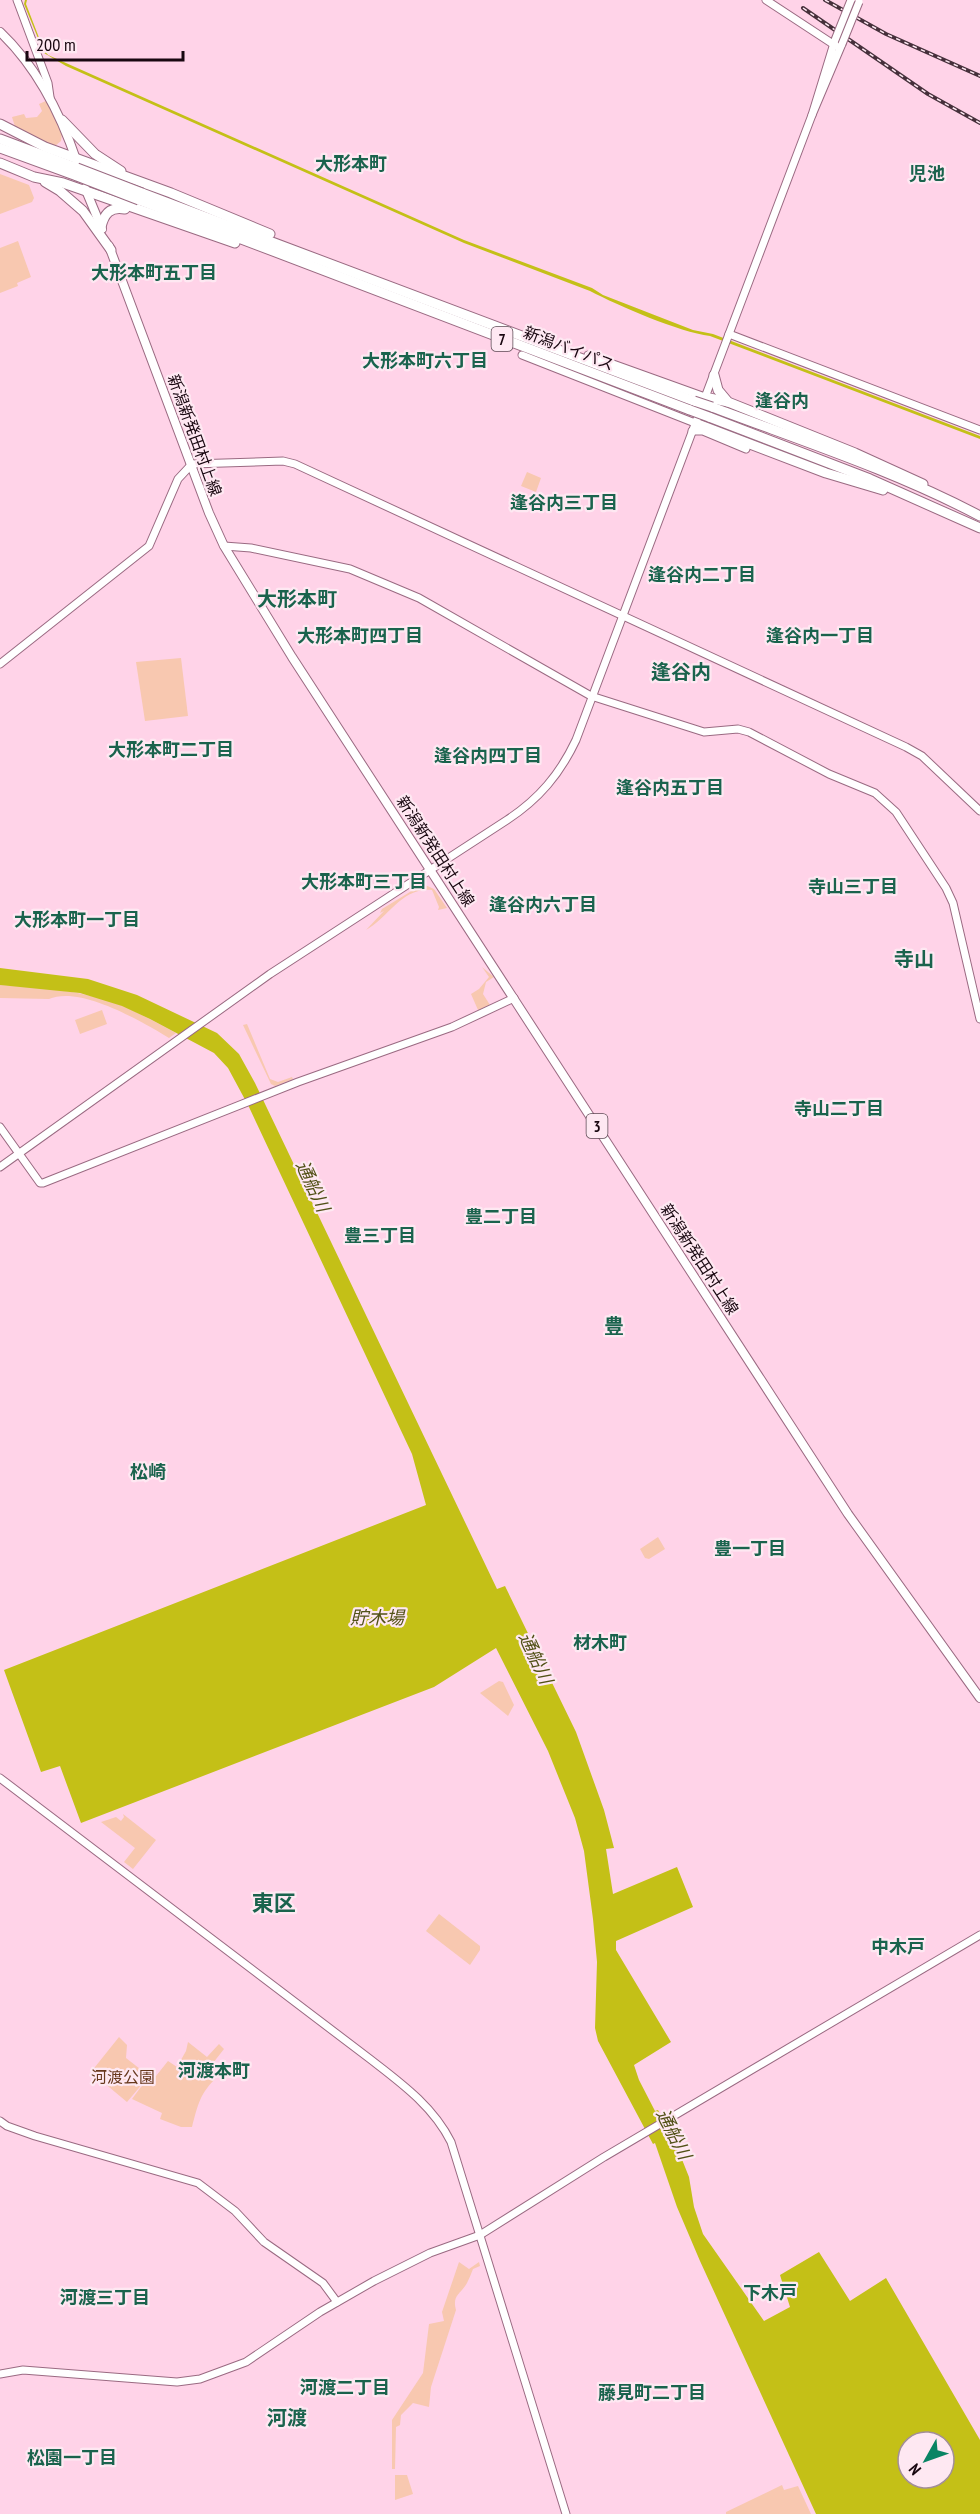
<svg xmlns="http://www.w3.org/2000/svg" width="980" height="2514" font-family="'PT Sans Narrow','Noto Sans JP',sans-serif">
<rect width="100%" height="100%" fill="#ffd3e8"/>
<g fill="#f8c8b0">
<path d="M 48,100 L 62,133 L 61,141 L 55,146 L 16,130 L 12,117 L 24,114 L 26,118 L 37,117 L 42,111 L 39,104 Z"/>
<path d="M 0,174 L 29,185 L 34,198 L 32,202 L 0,214 Z"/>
<path d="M 18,241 L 31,277 L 17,283 L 18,286 L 0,293 L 0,248 Z"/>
<path d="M 527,472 L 541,478 L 536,492 L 521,486 Z"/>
<path d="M 181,658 L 188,716 L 145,721 L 136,662 Z"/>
<path d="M 423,884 L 434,889 L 447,908 L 438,910 L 439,907 L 432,890 C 402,887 389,917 366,930 L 384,911 L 380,913 L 382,909 Z"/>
<path d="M 482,967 L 494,977 L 486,982 L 483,994 L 490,1005 L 478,1010 L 471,994 L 479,989 L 489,977 Z"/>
<path d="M 0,985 C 41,988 84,990 123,1006 C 141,1014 159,1024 176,1033 L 169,1038 C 143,1022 80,985 49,999 L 0,998 Z"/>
<path d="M 102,1010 L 107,1024 L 80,1034 L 75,1020 Z"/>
<path d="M 247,1024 L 270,1079 L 278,1082 L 292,1077 L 293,1079 L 275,1086 L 271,1084 L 243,1025 Z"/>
<path d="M 658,1537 L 665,1549 L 649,1559 L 645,1558 L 640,1549 Z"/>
<path d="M 499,1681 L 503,1682 L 514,1705 L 508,1716 L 480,1693 Z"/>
<path d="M 123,1814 L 156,1840 L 133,1869 L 124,1862 L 135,1848 L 101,1822 L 116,1817 L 121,1821 L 124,1817 Z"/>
<path d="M 439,1914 L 480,1946 L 480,1950 L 470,1965 L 426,1931 Z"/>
<path d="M 119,2037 L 127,2045 L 126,2058 L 149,2076 L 152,2072 L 156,2076 L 168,2061 L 177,2067 L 186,2051 L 188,2042 L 207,2057 L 219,2044 L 224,2049 L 213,2063 L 217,2068 L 214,2071 L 218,2076 C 200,2093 198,2104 192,2127 L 181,2127 L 160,2119 L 162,2113 L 132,2099 L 149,2076 L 127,2102 L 91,2072 Z"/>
<path d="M 459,2262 L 469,2269 L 479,2262 L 480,2266 L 473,2269 C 471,2274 469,2279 467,2283 C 460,2295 452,2295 456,2310 L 431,2387 L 429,2407 L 413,2403 L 401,2415 L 400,2425 L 396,2427 L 395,2469 L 392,2469 L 392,2420 L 423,2373 L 429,2324 L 444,2321 L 442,2312 Z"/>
<path d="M 395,2475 L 407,2475 L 413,2494 L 395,2500 Z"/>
<path d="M 782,2485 L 784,2490 L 798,2486 L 811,2514 L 726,2514 L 726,2512 Z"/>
</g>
<g fill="#c4c017" fill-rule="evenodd">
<path d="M 25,0 L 27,0 L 26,4 L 43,48 L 48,55 L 464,240 L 592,288 L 603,295 L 693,330 L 713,334 L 980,436 L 980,439 L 710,336 C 679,332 619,306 590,291 L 464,243 L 66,66 L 44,53 L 24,4 Z"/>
<path d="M 0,968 L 88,979 L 137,995 L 217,1033 L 239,1054 L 255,1083 L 497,1589 L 505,1586 L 576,1732 L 604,1810 L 614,1848 L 606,1849 L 613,1894 L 677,1867 L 693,1907 L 616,1941 L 616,1950 L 671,2042 L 634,2065 L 639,2080 L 655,2111 L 658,2110 L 681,2157 L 689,2177 L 694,2207 L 703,2234 L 764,2321 L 790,2307 L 780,2275 L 819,2252 L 850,2301 L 886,2278 L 980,2440 L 980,2514 L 816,2514 L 700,2261 L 677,2207 L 655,2143 L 653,2144 L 598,2041 L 595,2028 L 597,1962 L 593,1919 L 584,1851 L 575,1818 L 548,1751 L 496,1648 L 434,1687 L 81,1823 L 60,1766 L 41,1772 L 4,1670 L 426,1505 L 412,1454 L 249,1107 L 228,1068 L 214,1053 L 150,1019 L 122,1006 L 80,993 L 0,985 ZM 908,2442 L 944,2442 L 944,2478 L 908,2478 Z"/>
</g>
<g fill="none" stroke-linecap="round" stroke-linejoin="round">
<defs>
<g id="secondary">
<path d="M 17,0 L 48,83 L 50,97"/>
<path d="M 766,0 L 836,46"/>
<path d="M 835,40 L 812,115 L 842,44"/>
<path d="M 729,334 L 980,430"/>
<path d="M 522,355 L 695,423"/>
<path d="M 588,355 L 705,397"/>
<path d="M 704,400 L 812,115"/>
<path d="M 692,431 L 703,431 L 746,449"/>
<path d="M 224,546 L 251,548 L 350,569 L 419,598 L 591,696 L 704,732 L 738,729 L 749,732 L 829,774 L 875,793 L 896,812 L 946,888 L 953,903 L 980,1019"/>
<path d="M 0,664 L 149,546 L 178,479 L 192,464 L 283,461 L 295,464 L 906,747 L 922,756 L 980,811"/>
<path d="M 0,1127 L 40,1183 L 43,1183 L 298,1082 L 452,1027 L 514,998"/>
<path d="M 0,1167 L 270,974 L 507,820 C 539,799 560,774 576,740 L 697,419"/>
<path d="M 0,1778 L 370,2059 C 401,2083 433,2106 451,2142 L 566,2514"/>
<path d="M 0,2121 L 7,2126 L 35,2136 L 198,2183 L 235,2211 L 264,2242 L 323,2283 L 337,2302"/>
<path d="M 0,2374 L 23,2370 L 177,2382 L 200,2379 L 246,2362 L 320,2312 L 374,2281 L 430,2253 L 480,2235 L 604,2157 L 980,1935"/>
</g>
<g id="primary">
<path d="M 0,32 C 37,67 61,115 77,162"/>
<path d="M 85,188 L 102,229"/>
<path d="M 109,246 L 209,513 L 224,546 L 292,657 L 848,1514 L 980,1698"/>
</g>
<g id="highway">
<path d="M 62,120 L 95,154 L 121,171"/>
<path d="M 0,124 L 45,147 L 171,193 L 270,234"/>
<path d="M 0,139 L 77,168"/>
<path d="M 0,148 L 77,176"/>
<path d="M 0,163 L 34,177 L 63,183 L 235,243"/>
<path d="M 45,182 L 60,191 L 83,211 L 111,250"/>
<path d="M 142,193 L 694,401"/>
<path d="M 139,200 L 690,410"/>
<path d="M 101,227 C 104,214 110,206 125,209"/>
<path d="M 714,375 L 718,390 L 728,402 L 855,453 L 923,484"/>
<path d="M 705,397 L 728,402"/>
<path d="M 712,407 C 802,441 895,471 980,516"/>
<path d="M 709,417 L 870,479 L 980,528"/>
<path d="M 695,423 L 826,473 L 883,490"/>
</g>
</defs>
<use href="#secondary" stroke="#9a6a82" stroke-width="9"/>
<use href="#primary" stroke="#9a6a82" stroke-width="10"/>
<use href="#highway" stroke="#9a6a82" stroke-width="11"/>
<use href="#secondary" stroke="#fff" stroke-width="7"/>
<use href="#primary" stroke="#fff" stroke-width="8"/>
<use href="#highway" stroke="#fff" stroke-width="9"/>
<defs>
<g id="rail">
<path d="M 825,0 L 886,34 L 980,76"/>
<path d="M 803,8 L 928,94 L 980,123"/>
</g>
</defs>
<use href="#rail" stroke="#46303b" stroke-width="4"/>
<use href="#rail" stroke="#fee8f2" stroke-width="1.5" stroke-dasharray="4.5" stroke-linecap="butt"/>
<defs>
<g id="secondary-bridge">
<path d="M 835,40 L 851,0"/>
<path d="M 842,44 L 859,2"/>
</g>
<g id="highway-bridge">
<path d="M 77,168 L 142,193"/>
<path d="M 77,176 L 139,200"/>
<path d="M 694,401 L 712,407"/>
<path d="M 690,410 L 709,417"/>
</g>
</defs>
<use href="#secondary-bridge" stroke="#9a6a82" stroke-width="9" stroke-linecap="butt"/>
<use href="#highway-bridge" stroke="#9a6a82" stroke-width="11" stroke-linecap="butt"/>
<use href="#secondary-bridge" stroke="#fff" stroke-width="7"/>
<use href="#highway-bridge" stroke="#fff" stroke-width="9"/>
</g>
<g text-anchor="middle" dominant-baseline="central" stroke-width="4.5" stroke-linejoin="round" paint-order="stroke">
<g fill="#fee8f2" stroke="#5d4a54" stroke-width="1.5">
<rect x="491.5" y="327" width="21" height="24" rx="4.5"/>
<rect x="586.5" y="1114" width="21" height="24" rx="4.5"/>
</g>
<g font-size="15" font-weight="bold" fill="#180710">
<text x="502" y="339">7</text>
<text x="597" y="1126">3</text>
</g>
<g font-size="16" fill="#180710" stroke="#fee8f2">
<text transform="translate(569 348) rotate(21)">新潟バイパス</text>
<text transform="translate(195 435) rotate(70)">新潟新発田村上線</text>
<text transform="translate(436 851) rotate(57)">新潟新発田村上線</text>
<text transform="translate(700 1259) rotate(57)">新潟新発田村上線</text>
</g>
<g font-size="16" fill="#68391e" stroke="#fee8f2">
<text x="123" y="2077">河渡公園</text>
</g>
<g font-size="18" font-weight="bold" fill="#1a634d" stroke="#fee8f2">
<text x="351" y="163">大形本町</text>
<text x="927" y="173">児池</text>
<text x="154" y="272">大形本町五丁目</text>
<text x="425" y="360">大形本町六丁目</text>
<text x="782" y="400">逢谷内</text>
<text x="564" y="502">逢谷内三丁目</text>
<text x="702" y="574">逢谷内二丁目</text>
<text x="360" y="635">大形本町四丁目</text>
<text x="820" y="635">逢谷内一丁目</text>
<text x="171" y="749">大形本町二丁目</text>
<text x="488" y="755">逢谷内四丁目</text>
<text x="670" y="787">逢谷内五丁目</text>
<text x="364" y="881">大形本町三丁目</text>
<text x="853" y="886">寺山三丁目</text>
<text x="543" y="904">逢谷内六丁目</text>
<text x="77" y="919">大形本町一丁目</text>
<text x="839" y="1108">寺山二丁目</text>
<text x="501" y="1216">豊二丁目</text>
<text x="380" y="1235">豊三丁目</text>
<text x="148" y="1471">松崎</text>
<text x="750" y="1548">豊一丁目</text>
<text x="600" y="1642">材木町</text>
<text x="898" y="1946">中木戸</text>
<text x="214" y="2070">河渡本町</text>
<text x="770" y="2292">下木戸</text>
<text x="105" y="2297">河渡三丁目</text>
<text x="345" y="2387">河渡二丁目</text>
<text x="652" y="2392">藤見町二丁目</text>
<text x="72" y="2457">松園一丁目</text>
</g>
<g font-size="18" font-style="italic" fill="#525117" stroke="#fee8f2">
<text transform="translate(313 1186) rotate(65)">通船川</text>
<text x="377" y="1617">貯木場</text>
<text transform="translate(536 1658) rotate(65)">通船川</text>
<text transform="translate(674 2134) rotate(63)">通船川</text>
</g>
<g font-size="20" font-weight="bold" fill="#1a634d" stroke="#fee8f2">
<text x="297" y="599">大形本町</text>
<text x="681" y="672">逢谷内</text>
<text x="914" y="959">寺山</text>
<text x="614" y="1326">豊</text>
<text x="287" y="2418">河渡</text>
</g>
<g font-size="22" font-weight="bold" fill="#1a634d" stroke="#fee8f2">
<text x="274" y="1903">東区</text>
</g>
</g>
<g transform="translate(926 2460) rotate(230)"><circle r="28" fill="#fee8f2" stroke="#a28e98" stroke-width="1.5"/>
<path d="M0-4.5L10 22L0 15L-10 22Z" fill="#098464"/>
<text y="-9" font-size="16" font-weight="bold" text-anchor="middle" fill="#180710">N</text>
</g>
<path d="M27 51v9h156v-9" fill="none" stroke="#180710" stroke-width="3"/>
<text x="36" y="51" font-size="18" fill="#180710" stroke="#fee8f2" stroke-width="4.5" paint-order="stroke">200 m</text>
</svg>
